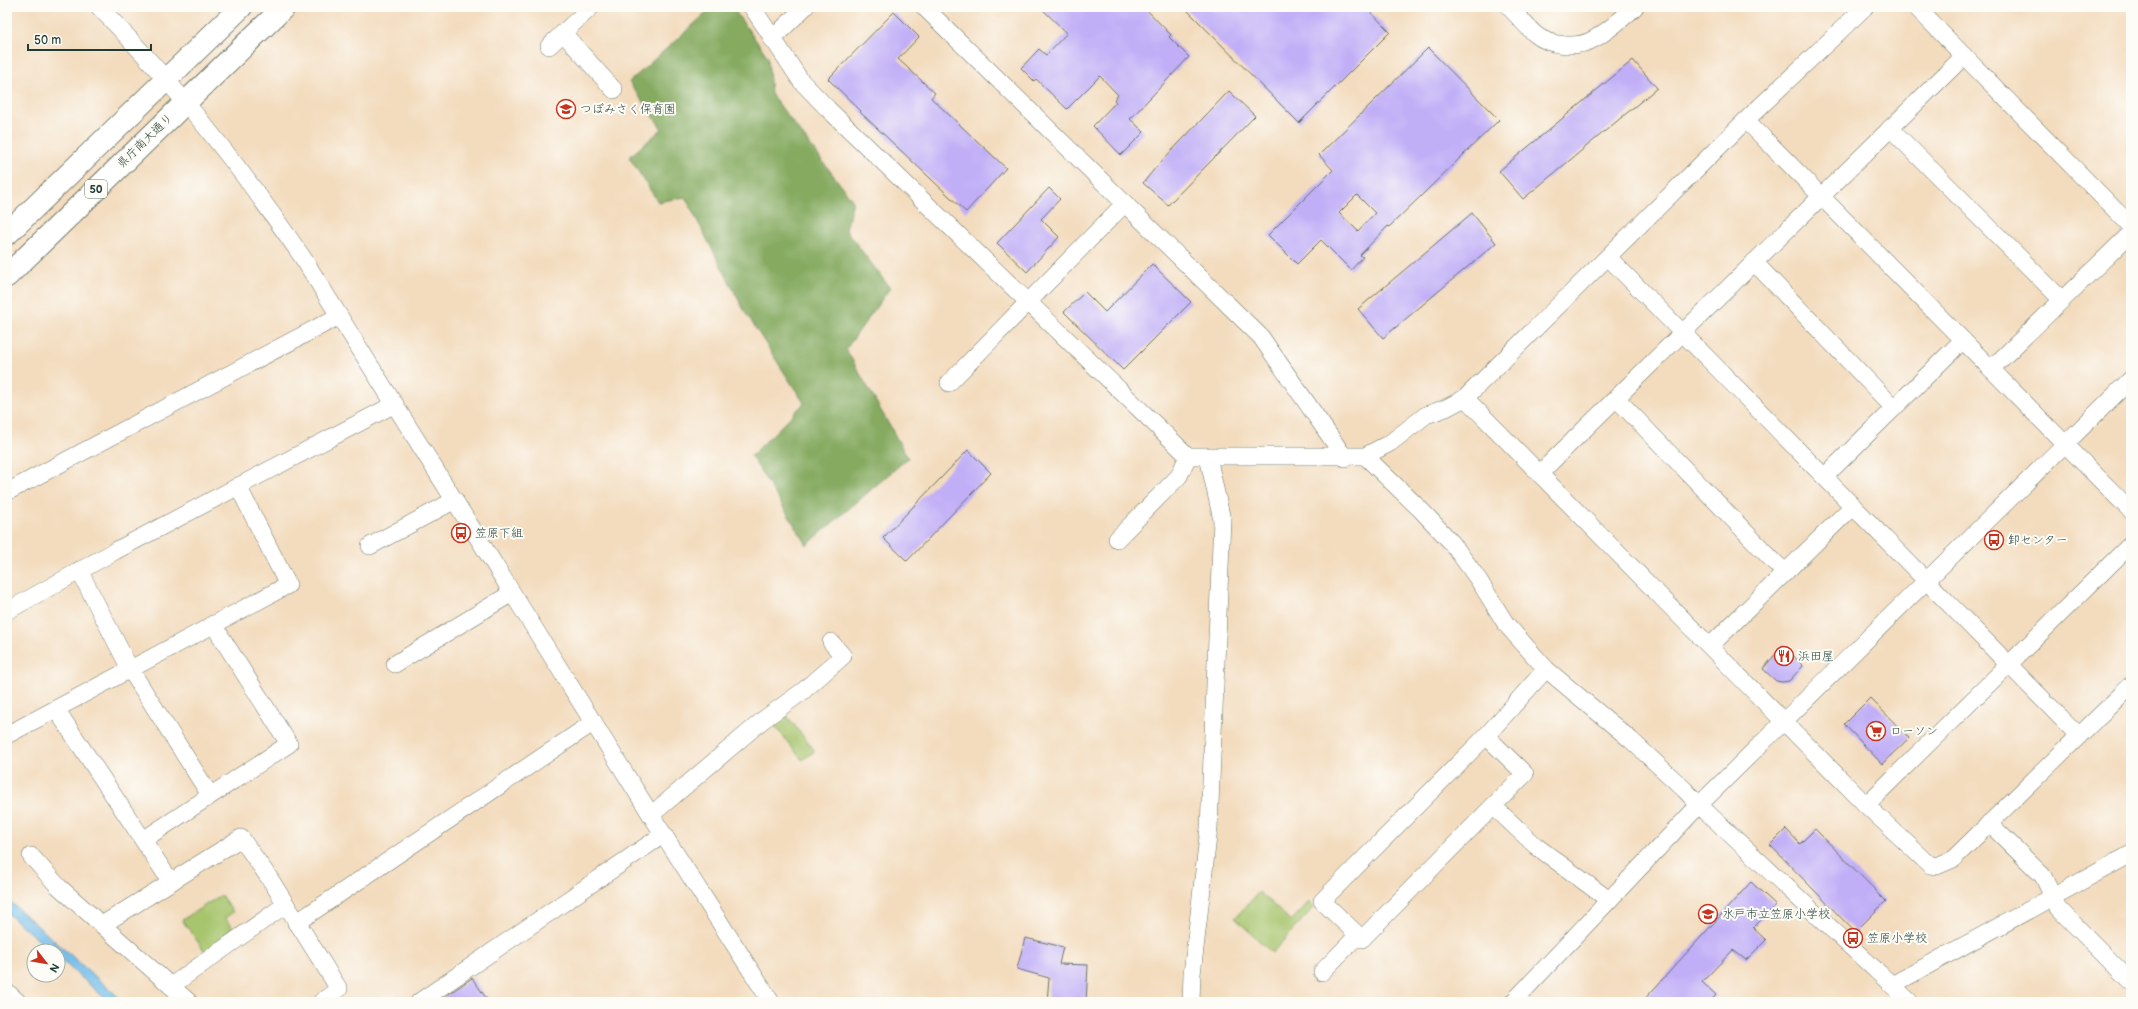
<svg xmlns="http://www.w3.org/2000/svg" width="2138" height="1009" font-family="'Balsamiq Sans','Klee One',sans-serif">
<rect width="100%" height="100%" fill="#fdfcf7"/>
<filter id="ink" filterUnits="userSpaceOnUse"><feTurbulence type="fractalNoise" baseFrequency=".025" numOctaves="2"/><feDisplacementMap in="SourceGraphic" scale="8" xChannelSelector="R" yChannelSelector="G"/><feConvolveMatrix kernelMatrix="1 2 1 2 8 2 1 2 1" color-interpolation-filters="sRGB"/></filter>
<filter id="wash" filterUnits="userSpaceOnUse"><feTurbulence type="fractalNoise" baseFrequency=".012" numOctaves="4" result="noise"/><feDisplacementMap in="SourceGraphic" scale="16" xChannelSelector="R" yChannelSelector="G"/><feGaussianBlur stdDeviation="0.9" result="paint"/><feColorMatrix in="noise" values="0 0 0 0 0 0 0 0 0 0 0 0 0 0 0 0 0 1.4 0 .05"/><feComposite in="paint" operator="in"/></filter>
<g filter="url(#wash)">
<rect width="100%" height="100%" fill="#f3dbbd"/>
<g fill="#a7c56d" stroke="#638150">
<path d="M 779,714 L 787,716 L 815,751 L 802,760 L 774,725 L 774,719 Z"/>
<path d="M 1259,892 L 1291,921 L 1309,902 L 1314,907 L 1272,953 L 1235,918 Z"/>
<path d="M 221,895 L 233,912 L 225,918 L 236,932 L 206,953 L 182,920 Z"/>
</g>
<path fill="#85aa60" stroke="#52744a" d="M 713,7 L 732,7 L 768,57 L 771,94 L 853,201 L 846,230 L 890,288 L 846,349 L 908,458 L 807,545 L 751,456 L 804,403 L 745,312 L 685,197 L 658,202 L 629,157 L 662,129 L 629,82 Z"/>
<path fill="#70bbe9" stroke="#487c8e" d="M 7,899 L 124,1002 L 109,1002 L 58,957 L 58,951 L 51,951 L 7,913 Z"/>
<g id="blocks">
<g fill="#c0aef7" fill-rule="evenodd">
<path d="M 1040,7 L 1144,7 L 1171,35 L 1169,37 L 1189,57 L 1130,119 L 1144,132 L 1121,155 L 1093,126 L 1116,102 L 1114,100 L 1118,95 L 1100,76 L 1067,109 L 1036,79 L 1034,81 L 1021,68 L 1039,49 L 1046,55 L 1067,33 Z"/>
<path d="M 1184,7 L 1366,7 L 1390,32 L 1299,123 Z"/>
<path d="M 894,12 L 919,37 L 898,59 L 935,93 L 931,98 L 1006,168 L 966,212 L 860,112 L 861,111 L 828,79 Z"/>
<path d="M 1428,48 L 1499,120 L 1389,227 L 1388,226 L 1360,255 L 1363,257 L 1351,270 L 1321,240 L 1297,264 L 1268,235 L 1333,170 L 1319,155 ZM 1357,195 L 1375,213 L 1358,231 L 1339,213 Z"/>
<path d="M 1633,60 L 1657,88 L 1523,199 L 1499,171 Z"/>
<path d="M 1229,91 L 1255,116 L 1168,205 L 1143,183 L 1157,166 Z"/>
<path d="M 1049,188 L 1060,199 L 1041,219 L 1059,237 L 1027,272 L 997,243 Z"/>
<path d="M 1472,213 L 1496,243 L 1383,338 L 1358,309 Z"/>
<path d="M 1152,264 L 1191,302 L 1123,370 L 1064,312 L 1085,292 L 1105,312 Z"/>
<path d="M 968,450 L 991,473 L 907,561 L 883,538 Z"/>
<path d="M 1783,645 L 1803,666 L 1789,681 L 1782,682 L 1776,681 L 1763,669 Z"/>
<path d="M 1870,698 L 1909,738 L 1882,764 L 1844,724 Z"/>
<path d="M 1786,829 L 1800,844 L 1815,829 L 1886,901 L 1855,932 L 1770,845 Z"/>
<path d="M 1751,882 L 1776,905 L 1753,928 L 1766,940 L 1746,960 L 1733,950 L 1702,982 L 1716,995 L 1710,1002 L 1642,1002 Z"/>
<path d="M 1025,938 L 1063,947 L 1059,964 L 1088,965 L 1086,1002 L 1047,1002 L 1049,978 L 1017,969 Z"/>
<path d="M 472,978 L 489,1002 L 437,1002 Z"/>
</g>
</g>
</g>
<g filter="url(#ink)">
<use href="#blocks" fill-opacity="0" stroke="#697464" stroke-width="1"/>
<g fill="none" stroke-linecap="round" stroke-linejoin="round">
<defs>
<g id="minor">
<path d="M 99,7 C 175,84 242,169 303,258 L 651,815 L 771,1002"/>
<path d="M 752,7 L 801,81 L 828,109 L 1188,456 L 1365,456 L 1390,443 L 1426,415 L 1446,408 L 1465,398 L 1866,805 L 1930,865 L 1937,866 L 1953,859 L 2131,685"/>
<path d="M 924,7 L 1261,337 L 1345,458"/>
<path d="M 1509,7 C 1518,16 1526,26 1535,34 C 1549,46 1577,49 1594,39 C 1608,31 1623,18 1635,7"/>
<path d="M 1916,7 L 2131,226"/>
<path d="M 563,33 L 614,90"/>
<path d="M 772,39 L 805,7"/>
<path d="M 549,46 L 591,7"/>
<path d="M 1746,120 L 2131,511"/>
<path d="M 1890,128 L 2062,300"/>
<path d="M 1608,257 L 2079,736"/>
<path d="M 1754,262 L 1894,408"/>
<path d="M 1991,369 L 2131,233"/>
<path d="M 949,383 L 1125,203"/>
<path d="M 1465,398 L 1746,120 L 1865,7"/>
<path d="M 1616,398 L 1785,573"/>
<path d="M 1365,456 L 1422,511 L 1452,543 L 1478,579 L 1506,624 L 1546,669 L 1631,740 L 1685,790 L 1699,805 L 1910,1002"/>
<path d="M 1540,473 L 1964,56"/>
<path d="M 1824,477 L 1963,340"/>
<path d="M 7,492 L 339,316"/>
<path d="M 1117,539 L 1179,476 L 1188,456"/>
<path d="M 370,546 L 455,500"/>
<path d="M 79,570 L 130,669 L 210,795"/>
<path d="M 7,611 L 115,551 L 395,404"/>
<path d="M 1710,646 L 1853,506"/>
<path d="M 395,664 L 512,593"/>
<path d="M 56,709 L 171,882"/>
<path d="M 7,735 L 288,585 L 238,486"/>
<path d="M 1486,736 L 1546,669"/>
<path d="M 1866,805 L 2131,544"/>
<path d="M 1493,806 L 1525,774 L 1486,736 L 1322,901 L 1362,939 L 1493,806 L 1536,846 L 1609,900"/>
<path d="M 651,815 L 763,720 L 803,691 L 843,656 L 831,642"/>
<path d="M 1989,823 L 2043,876 L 2058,908 L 2131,982"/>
<path d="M 143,840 L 289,744 L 213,624"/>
<path d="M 31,856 L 58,886 L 102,925"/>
<path d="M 296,923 L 594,722"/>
<path d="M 1322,972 L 1358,935"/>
<path d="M 1892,985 L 2131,854"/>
<path d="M 171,986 L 285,905"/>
<path d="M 7,992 L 18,1002"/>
<path d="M 189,1002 L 102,925 L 241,838 L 270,879 L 339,989 L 321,1002"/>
<path d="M 419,1002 L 664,834"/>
<path d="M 1191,1002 L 1192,974 L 1209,828 L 1222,520 L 1208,457"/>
<path d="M 1513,1002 L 1699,805 L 2131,379"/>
</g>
<g id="major">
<path d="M 7,234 L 241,7"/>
<path d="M 7,276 L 284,7"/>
</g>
</defs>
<use href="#minor" stroke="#697464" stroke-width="18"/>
<use href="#major" stroke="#697464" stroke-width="24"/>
<use href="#minor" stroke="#fff" stroke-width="17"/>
<use href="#major" stroke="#fff" stroke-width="22"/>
</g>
</g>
<defs>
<symbol id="school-ring" viewBox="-11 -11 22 22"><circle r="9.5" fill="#fdfcf7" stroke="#c8321e" stroke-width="1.5"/><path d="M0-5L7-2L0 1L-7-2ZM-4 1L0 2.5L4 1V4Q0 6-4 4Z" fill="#c8321e"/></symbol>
<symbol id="bus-ring" viewBox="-11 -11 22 22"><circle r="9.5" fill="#fdfcf7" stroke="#c8321e" stroke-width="1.5"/><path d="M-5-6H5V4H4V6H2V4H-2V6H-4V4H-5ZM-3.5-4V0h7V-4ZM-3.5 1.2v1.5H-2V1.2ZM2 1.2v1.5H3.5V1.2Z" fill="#c8321e"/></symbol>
<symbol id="restaurant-ring" viewBox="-11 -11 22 22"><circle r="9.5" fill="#fdfcf7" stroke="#c8321e" stroke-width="1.5"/><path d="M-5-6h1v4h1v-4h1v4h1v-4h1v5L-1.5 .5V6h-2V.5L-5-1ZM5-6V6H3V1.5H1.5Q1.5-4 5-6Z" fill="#c8321e"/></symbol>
<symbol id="supermarket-ring" viewBox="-11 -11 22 22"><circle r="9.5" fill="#fdfcf7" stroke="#c8321e" stroke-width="1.5"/><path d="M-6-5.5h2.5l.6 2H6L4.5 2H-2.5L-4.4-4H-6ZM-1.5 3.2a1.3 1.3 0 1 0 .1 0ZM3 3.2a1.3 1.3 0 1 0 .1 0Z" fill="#c8321e"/></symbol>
</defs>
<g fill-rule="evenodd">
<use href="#school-ring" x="555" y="98" width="22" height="22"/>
<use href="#bus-ring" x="450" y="522" width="22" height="22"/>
<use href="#bus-ring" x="1983" y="529" width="22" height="22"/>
<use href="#restaurant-ring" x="1773" y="645" width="22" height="22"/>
<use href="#supermarket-ring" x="1865" y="720" width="22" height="22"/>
<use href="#school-ring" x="1697" y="903" width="22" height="22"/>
<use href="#bus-ring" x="1842" y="927" width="22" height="22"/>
</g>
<g text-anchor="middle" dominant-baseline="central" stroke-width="4" stroke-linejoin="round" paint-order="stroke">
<rect fill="#fdfcf7" stroke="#62766e" stroke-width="1" x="85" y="180" width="22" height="18" rx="3"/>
<g font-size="11" font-weight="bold" fill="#1f3d34">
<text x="96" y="189">50</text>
</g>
<g font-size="12" fill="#1f3d34" stroke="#fdfcf7" text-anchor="start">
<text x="580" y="109">つぼみさく保育園</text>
<text x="475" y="533">笠原下組</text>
<text x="2008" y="540">卸センター</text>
<text x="1798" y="656">浜田屋</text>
<text x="1890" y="731">ローソン</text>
<text x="1722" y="914">水戸市立笠原小学校</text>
<text x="1867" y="938">笠原小学校</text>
</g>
<g font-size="12" fill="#1f3d34" stroke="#fdfcf7">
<text transform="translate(145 141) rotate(-44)">県庁南大通り</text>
</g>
</g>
<rect width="2138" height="1009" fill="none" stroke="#fdfcf7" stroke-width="24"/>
<g transform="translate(46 963) rotate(121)"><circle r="19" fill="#fdfcf7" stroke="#a4b0a9"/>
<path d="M0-3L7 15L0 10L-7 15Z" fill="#c8321e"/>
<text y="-6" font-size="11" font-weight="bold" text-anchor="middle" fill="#1f3d34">N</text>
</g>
<path d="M28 44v6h123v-6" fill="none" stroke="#1f3d34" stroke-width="2"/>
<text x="34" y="44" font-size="12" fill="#1f3d34" stroke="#fdfcf7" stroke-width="3" paint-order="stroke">50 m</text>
</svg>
